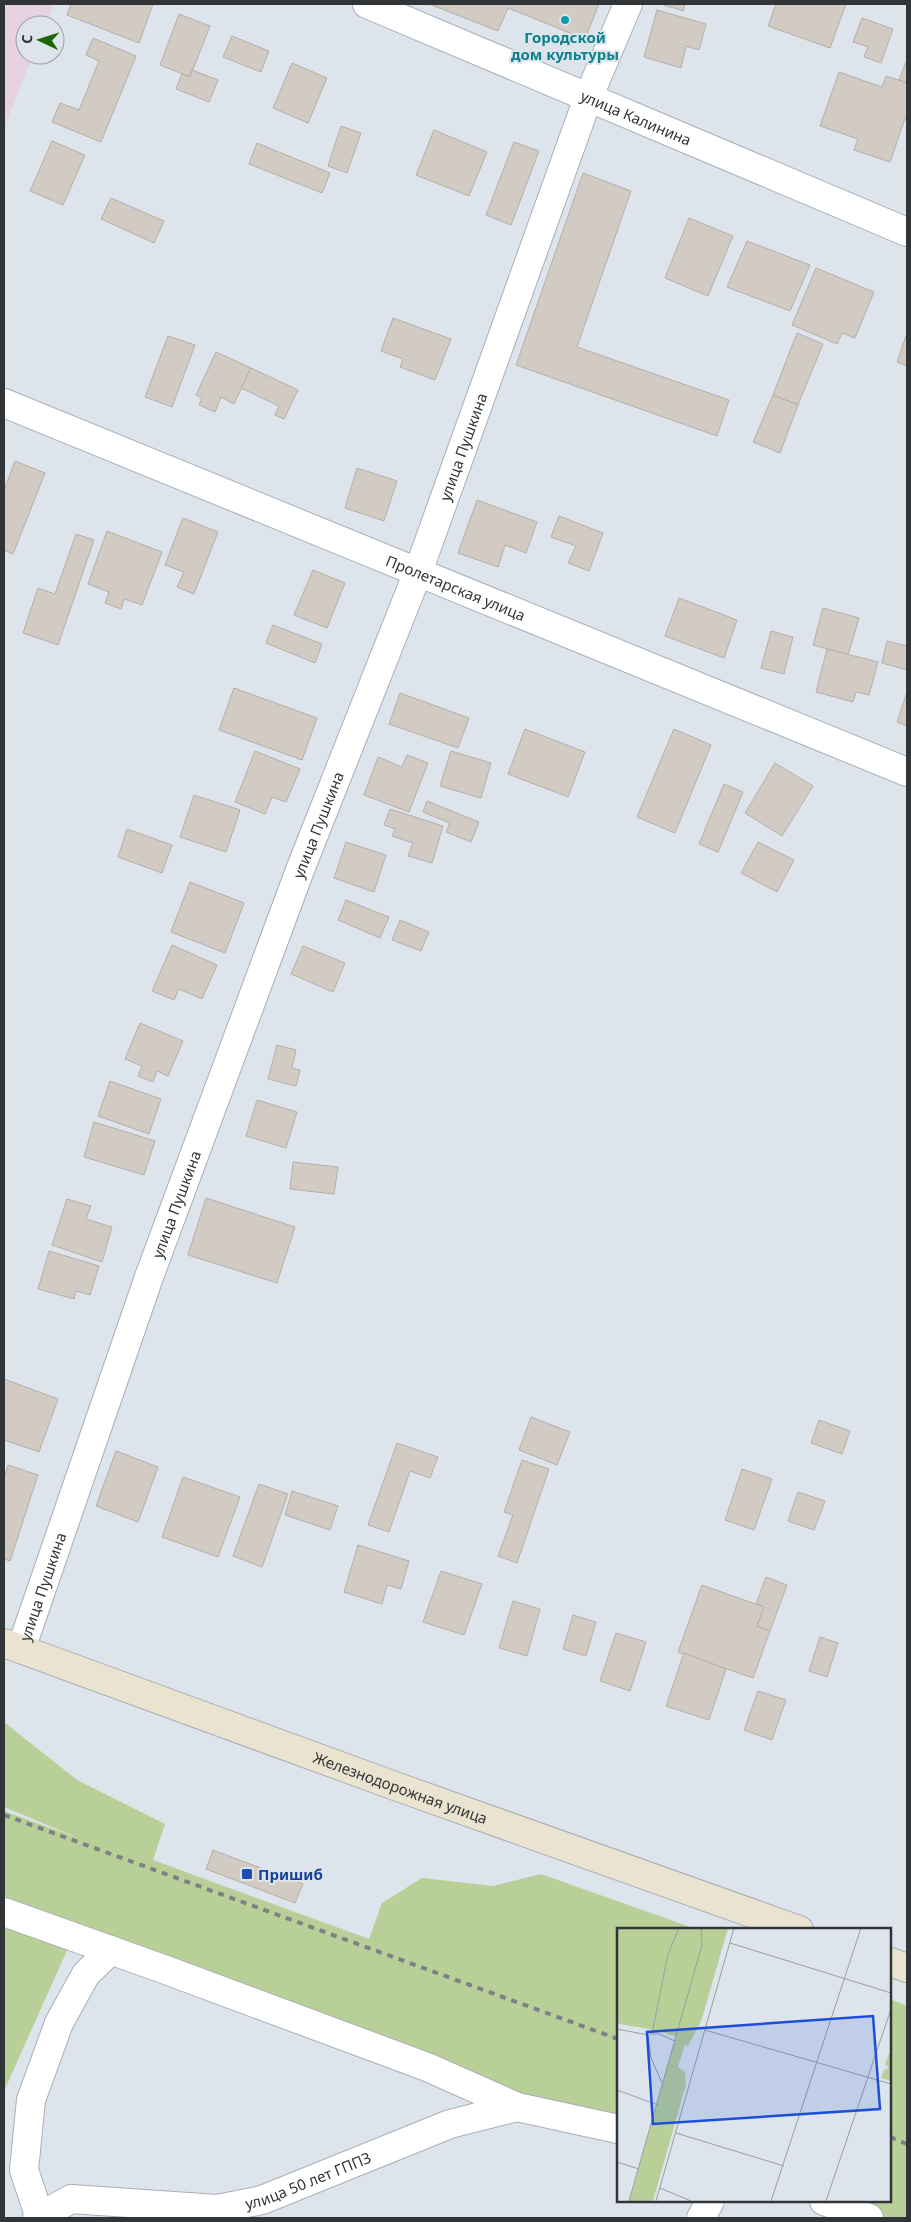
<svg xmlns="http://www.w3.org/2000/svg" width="911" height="2222" font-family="'Noto Sans',sans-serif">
<rect width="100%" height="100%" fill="#dde4eb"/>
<path fill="#e6d2e2" d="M 4,4 L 54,4 L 45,25 L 25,25 L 25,55 L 33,55 L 4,128 Z"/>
<g fill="#b8cf97">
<path d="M 4,1722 L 77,1780 L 165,1824 L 153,1860 L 369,1939 L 382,1903 L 422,1878 L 493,1886 L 541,1874 L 696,1929 L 618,1930 L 618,2129 L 73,1937 L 4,2091 L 4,1811 L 78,1838 L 4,1807 Z"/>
<path d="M 890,1999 L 907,2006 L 907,2218 L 869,2218 L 824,2201 L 890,2201 Z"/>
</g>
<g fill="#d1cbc4" stroke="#b5afa8">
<path d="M 71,4 L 153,4 L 139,43 L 67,15 Z"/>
<path d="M 429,4 L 599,4 L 585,39 L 508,8 L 498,31 Z"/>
<path d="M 661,4 L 685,4 L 683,11 Z"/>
<path d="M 776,4 L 846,4 L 830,48 L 768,26 Z"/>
<path d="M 657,10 L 706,24 L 699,50 L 686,46 L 681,68 L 644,57 Z"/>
<path d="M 179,14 L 210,26 L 190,77 L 160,65 Z"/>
<path d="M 862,18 L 893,29 L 881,63 L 864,57 L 868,47 L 853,42 Z"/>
<path d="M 232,36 L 269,51 L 261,72 L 223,57 Z"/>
<path d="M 93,38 L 136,56 L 101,142 L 52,122 L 60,103 L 79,110 L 99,61 L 86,55 Z"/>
<path d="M 907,59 L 907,83 L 899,80 Z"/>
<path d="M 292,63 L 327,78 L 308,123 L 273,108 Z"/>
<path d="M 192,70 L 218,80 L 209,102 L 176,89 L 182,74 L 190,77 Z"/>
<path d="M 839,72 L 882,87 L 886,76 L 907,83 L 907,113 L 890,162 L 854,150 L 858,139 L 820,126 Z"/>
<path d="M 341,126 L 361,133 L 347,173 L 328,166 Z"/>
<path d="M 434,130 L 487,152 L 469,196 L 416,175 Z"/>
<path d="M 52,141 L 85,155 L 63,205 L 30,191 Z"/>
<path d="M 514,142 L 539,151 L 511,225 L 486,215 Z"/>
<path d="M 257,143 L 330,173 L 322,193 L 249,164 Z"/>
<path d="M 583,173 L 631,191 L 577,347 L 729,400 L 717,436 L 516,365 Z"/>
<path d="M 111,198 L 164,221 L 154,243 L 101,219 Z"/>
<path d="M 689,218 L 733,236 L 708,296 L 665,278 Z"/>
<path d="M 747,241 L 810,265 L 790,311 L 727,287 Z"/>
<path d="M 816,268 L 874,292 L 855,338 L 842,333 L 837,344 L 792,325 Z"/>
<path d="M 393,318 L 451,339 L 435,380 L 400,367 L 403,359 L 381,351 Z"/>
<path d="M 797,333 L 823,344 L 798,405 L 773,395 Z"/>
<path d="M 907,333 L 907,366 L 897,362 Z"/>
<path d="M 168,336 L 195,345 L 172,407 L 145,397 Z"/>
<path d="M 216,352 L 251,368 L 234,404 L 221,397 L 215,412 L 199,405 L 202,398 L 196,395 Z"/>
<path d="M 251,368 L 298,390 L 284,419 L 275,415 L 279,406 L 241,388 Z"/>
<path d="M 773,395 L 798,405 L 780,453 L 753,442 Z"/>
<path d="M 15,461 L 45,473 L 13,554 L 4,550 L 4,490 Z"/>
<path d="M 357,468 L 397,481 L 384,521 L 345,508 Z"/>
<path d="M 477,500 L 537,522 L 526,553 L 505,545 L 498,567 L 458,553 Z"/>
<path d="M 559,516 L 603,533 L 589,571 L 568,563 L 576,546 L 551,537 Z"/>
<path d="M 183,518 L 218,532 L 194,594 L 177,587 L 184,572 L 165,565 Z"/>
<path d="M 107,531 L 162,552 L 142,605 L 124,599 L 121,609 L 105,603 L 109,592 L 88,584 Z"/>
<path d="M 76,534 L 94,540 L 58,645 L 23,633 L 38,588 L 55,594 Z"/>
<path d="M 313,570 L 345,583 L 327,628 L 294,615 Z"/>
<path d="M 679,598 L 737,620 L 724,658 L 665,636 Z"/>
<path d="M 823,608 L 859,618 L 848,655 L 813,645 Z"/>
<path d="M 273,625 L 322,644 L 315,663 L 266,643 Z"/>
<path d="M 771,631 L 793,637 L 784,674 L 761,668 Z"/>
<path d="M 887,641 L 907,646 L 907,670 L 882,663 Z"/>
<path d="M 827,649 L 878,662 L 869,695 L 856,692 L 853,702 L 816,692 Z"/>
<path d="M 234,688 L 317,718 L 302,760 L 219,730 Z"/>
<path d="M 907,692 L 907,726 L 897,722 Z"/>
<path d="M 400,693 L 469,718 L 458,748 L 389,724 Z"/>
<path d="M 525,729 L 585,752 L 568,797 L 508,774 Z"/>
<path d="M 674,729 L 711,745 L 675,833 L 637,817 Z"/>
<path d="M 255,751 L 300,769 L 286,802 L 272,797 L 265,814 L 235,802 Z"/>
<path d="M 451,751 L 491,763 L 481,798 L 440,786 Z"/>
<path d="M 407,755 L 428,763 L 409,812 L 364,795 L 378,757 L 402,767 Z"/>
<path d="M 775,763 L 813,786 L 782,836 L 745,813 Z"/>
<path d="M 724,784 L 743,792 L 718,852 L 699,844 Z"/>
<path d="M 194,795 L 240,810 L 226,852 L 180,837 Z"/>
<path d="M 427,801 L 479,822 L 471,842 L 446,832 L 450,823 L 423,812 Z"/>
<path d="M 390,809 L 443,826 L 432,863 L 408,856 L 413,843 L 392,836 L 395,829 L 384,825 Z"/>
<path d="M 127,829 L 172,845 L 162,873 L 118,857 Z"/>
<path d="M 346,842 L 386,855 L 374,892 L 334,878 Z"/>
<path d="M 758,842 L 794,860 L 777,892 L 741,873 Z"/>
<path d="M 190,882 L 244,903 L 225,953 L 171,932 Z"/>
<path d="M 346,900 L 389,917 L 380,938 L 338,920 Z"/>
<path d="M 400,920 L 429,932 L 421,951 L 392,940 Z"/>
<path d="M 172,945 L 217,965 L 202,999 L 179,989 L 174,1000 L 152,991 Z"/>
<path d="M 303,946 L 345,963 L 333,992 L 291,974 Z"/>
<path d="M 140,1023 L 183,1041 L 168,1076 L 157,1071 L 153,1082 L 138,1076 L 142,1066 L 125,1059 Z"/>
<path d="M 277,1045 L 296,1050 L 292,1068 L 300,1070 L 296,1086 L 268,1079 Z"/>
<path d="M 110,1081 L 161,1099 L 149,1134 L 98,1116 Z"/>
<path d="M 257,1100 L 297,1112 L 286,1148 L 246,1136 Z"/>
<path d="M 94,1122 L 155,1141 L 144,1175 L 84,1157 Z"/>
<path d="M 293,1162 L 338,1167 L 334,1194 L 290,1189 Z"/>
<path d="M 206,1198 L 295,1227 L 277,1283 L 188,1255 Z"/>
<path d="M 67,1199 L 91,1206 L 86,1219 L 112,1227 L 102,1262 L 52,1245 Z"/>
<path d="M 49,1251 L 99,1266 L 90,1295 L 76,1291 L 74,1299 L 38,1289 Z"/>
<path d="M 4,1379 L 58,1399 L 39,1452 L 4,1440 Z"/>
<path d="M 531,1417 L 570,1432 L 557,1465 L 519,1450 Z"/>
<path d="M 819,1420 L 850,1431 L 842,1454 L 811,1443 Z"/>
<path d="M 397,1443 L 438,1457 L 430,1478 L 410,1471 L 389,1532 L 368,1525 Z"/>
<path d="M 116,1451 L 158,1467 L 138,1522 L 96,1506 Z"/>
<path d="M 522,1460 L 549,1469 L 517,1563 L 498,1556 L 513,1515 L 504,1512 Z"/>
<path d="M 8,1465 L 38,1475 L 10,1561 L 4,1559 L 4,1479 Z"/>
<path d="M 742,1469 L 772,1479 L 754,1530 L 725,1520 Z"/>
<path d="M 183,1477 L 240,1497 L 218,1557 L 162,1537 Z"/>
<path d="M 259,1484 L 288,1494 L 262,1567 L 233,1556 Z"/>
<path d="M 292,1491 L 338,1506 L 330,1530 L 285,1515 Z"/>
<path d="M 798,1492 L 825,1501 L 814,1530 L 788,1521 Z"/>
<path d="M 358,1545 L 409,1561 L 401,1589 L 387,1585 L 382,1604 L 344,1592 Z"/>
<path d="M 441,1571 L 482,1584 L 464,1635 L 423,1622 Z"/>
<path d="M 766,1577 L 787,1585 L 770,1631 L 757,1626 L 764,1607 L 756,1604 Z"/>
<path d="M 702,1585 L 764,1607 L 757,1626 L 770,1631 L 753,1678 L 678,1652 Z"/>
<path d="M 513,1601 L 540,1609 L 527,1656 L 499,1648 Z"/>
<path d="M 573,1615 L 596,1622 L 586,1656 L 563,1649 Z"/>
<path d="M 616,1633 L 646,1642 L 630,1691 L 600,1681 Z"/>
<path d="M 820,1637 L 838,1643 L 827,1677 L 809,1671 Z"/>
<path d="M 684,1653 L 726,1669 L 709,1720 L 666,1706 Z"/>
<path d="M 758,1691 L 786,1700 L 772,1740 L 744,1730 Z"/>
<path d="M 213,1850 L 303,1884 L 295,1903 L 206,1869 Z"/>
</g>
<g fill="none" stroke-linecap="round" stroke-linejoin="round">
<defs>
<g id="minor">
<path id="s1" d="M 4,403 L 907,772"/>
<path id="s2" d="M 21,1649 L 149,1277 L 300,870 L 418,572 L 588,98 L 628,4"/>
<path d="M 4,1912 L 166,1970 L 427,2067 L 517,2107 L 618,2129"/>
<path d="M 824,2201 L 869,2218"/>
<path d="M 39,2215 L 24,2170 L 31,2100 L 59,2023 L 86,1974 L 111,1950"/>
<path id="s3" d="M 37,2218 L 71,2199 L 217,2209 L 262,2200 L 450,2124 L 517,2107"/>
<path d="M 701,2218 L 710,2201"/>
</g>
<g id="tertiary">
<path id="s4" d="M 367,4 L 907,232"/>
</g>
<g id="secondary">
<path id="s5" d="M 4,1643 L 395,1786 L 799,1930"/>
<path d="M 890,1962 L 907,1968"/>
</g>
</defs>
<use href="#minor" stroke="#a9afb6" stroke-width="30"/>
<use href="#tertiary" stroke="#a9afb6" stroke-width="30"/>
<use href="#secondary" stroke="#a9afb6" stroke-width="30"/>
<use href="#minor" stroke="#fff" stroke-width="28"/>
<use href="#tertiary" stroke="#fff" stroke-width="28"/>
<use href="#secondary" stroke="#eae3cf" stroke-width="28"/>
<g stroke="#7c8186" stroke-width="4" stroke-dasharray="6 6" stroke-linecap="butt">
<path d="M 4,1815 L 618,2039"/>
<path d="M 890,2137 L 907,2144"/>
</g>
</g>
<circle fill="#0f9aa8" stroke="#dde4eb" stroke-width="2" cx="565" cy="20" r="5"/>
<rect fill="#1a4fb4" stroke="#dde4eb" stroke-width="2" x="241" y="1868" width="12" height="12" rx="2.5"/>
<g text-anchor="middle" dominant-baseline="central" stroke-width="4" stroke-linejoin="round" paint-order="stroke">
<g font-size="15" font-weight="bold" fill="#0d838f" stroke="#dde4eb">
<text x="565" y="37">Городской<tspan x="565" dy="17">дом культуры</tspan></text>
</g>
<g font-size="15" fill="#323538" stroke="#dde4eb">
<text stroke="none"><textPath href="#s4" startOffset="292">улица Калинина</textPath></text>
<text stroke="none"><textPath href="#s2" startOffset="1281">улица Пушкина</textPath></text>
<text stroke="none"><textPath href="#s1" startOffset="488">Пролетарская улица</textPath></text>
<text stroke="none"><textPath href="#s2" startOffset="876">улица Пушкина</textPath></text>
<text stroke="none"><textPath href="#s2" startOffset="471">улица Пушкина</textPath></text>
<text stroke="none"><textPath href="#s2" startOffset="66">улица Пушкина</textPath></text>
<text stroke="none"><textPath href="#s5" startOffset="422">Железнодорожная улица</textPath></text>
<text stroke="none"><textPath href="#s3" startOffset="281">улица 50 лет ГППЗ</textPath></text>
</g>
<g font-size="15" font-weight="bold" fill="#164399" stroke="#dde4eb" text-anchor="start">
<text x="258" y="1874">Пришиб</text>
</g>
</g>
<g transform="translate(617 1928)">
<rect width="274" height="274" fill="#dde4eb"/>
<path d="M 0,0 L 111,0 L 84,94 L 71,118 L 68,117 L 61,139 L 68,144 L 69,156 L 36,273 L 12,273 L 59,109 L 44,103 L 2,96 L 0,93 ZM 272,125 L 274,126 L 274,153 L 264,150 L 267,141 L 270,142 L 271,138 L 268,137 Z" fill="#b8cf97"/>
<path fill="none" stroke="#999ea3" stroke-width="1" d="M 113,15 L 274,65M 0,101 L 31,107 L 34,130 L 45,155M 88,102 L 274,156M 33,106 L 42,106 L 58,113M 35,106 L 51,26 L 62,0M 0,162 L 41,177M 59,205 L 167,238M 0,234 L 22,241M 43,260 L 74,273M 12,273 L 85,17 L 84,0M 39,273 L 117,0M 154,273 L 244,0M 209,273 L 274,81"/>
<path fill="#1d4ed8" fill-opacity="0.15" stroke="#1d4ed8" stroke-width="2.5" d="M 256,88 L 263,181 L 36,196 L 30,104 Z"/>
<rect width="274" height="274" fill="none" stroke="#323538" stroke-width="2.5"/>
</g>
<rect width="911" height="2222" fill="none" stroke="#323538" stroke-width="10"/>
<g transform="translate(40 40) rotate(274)"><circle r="24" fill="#dde4eb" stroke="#999ea3"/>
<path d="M0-4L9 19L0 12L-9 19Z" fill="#1c6806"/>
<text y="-8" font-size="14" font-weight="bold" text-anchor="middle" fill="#323538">С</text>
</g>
</svg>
